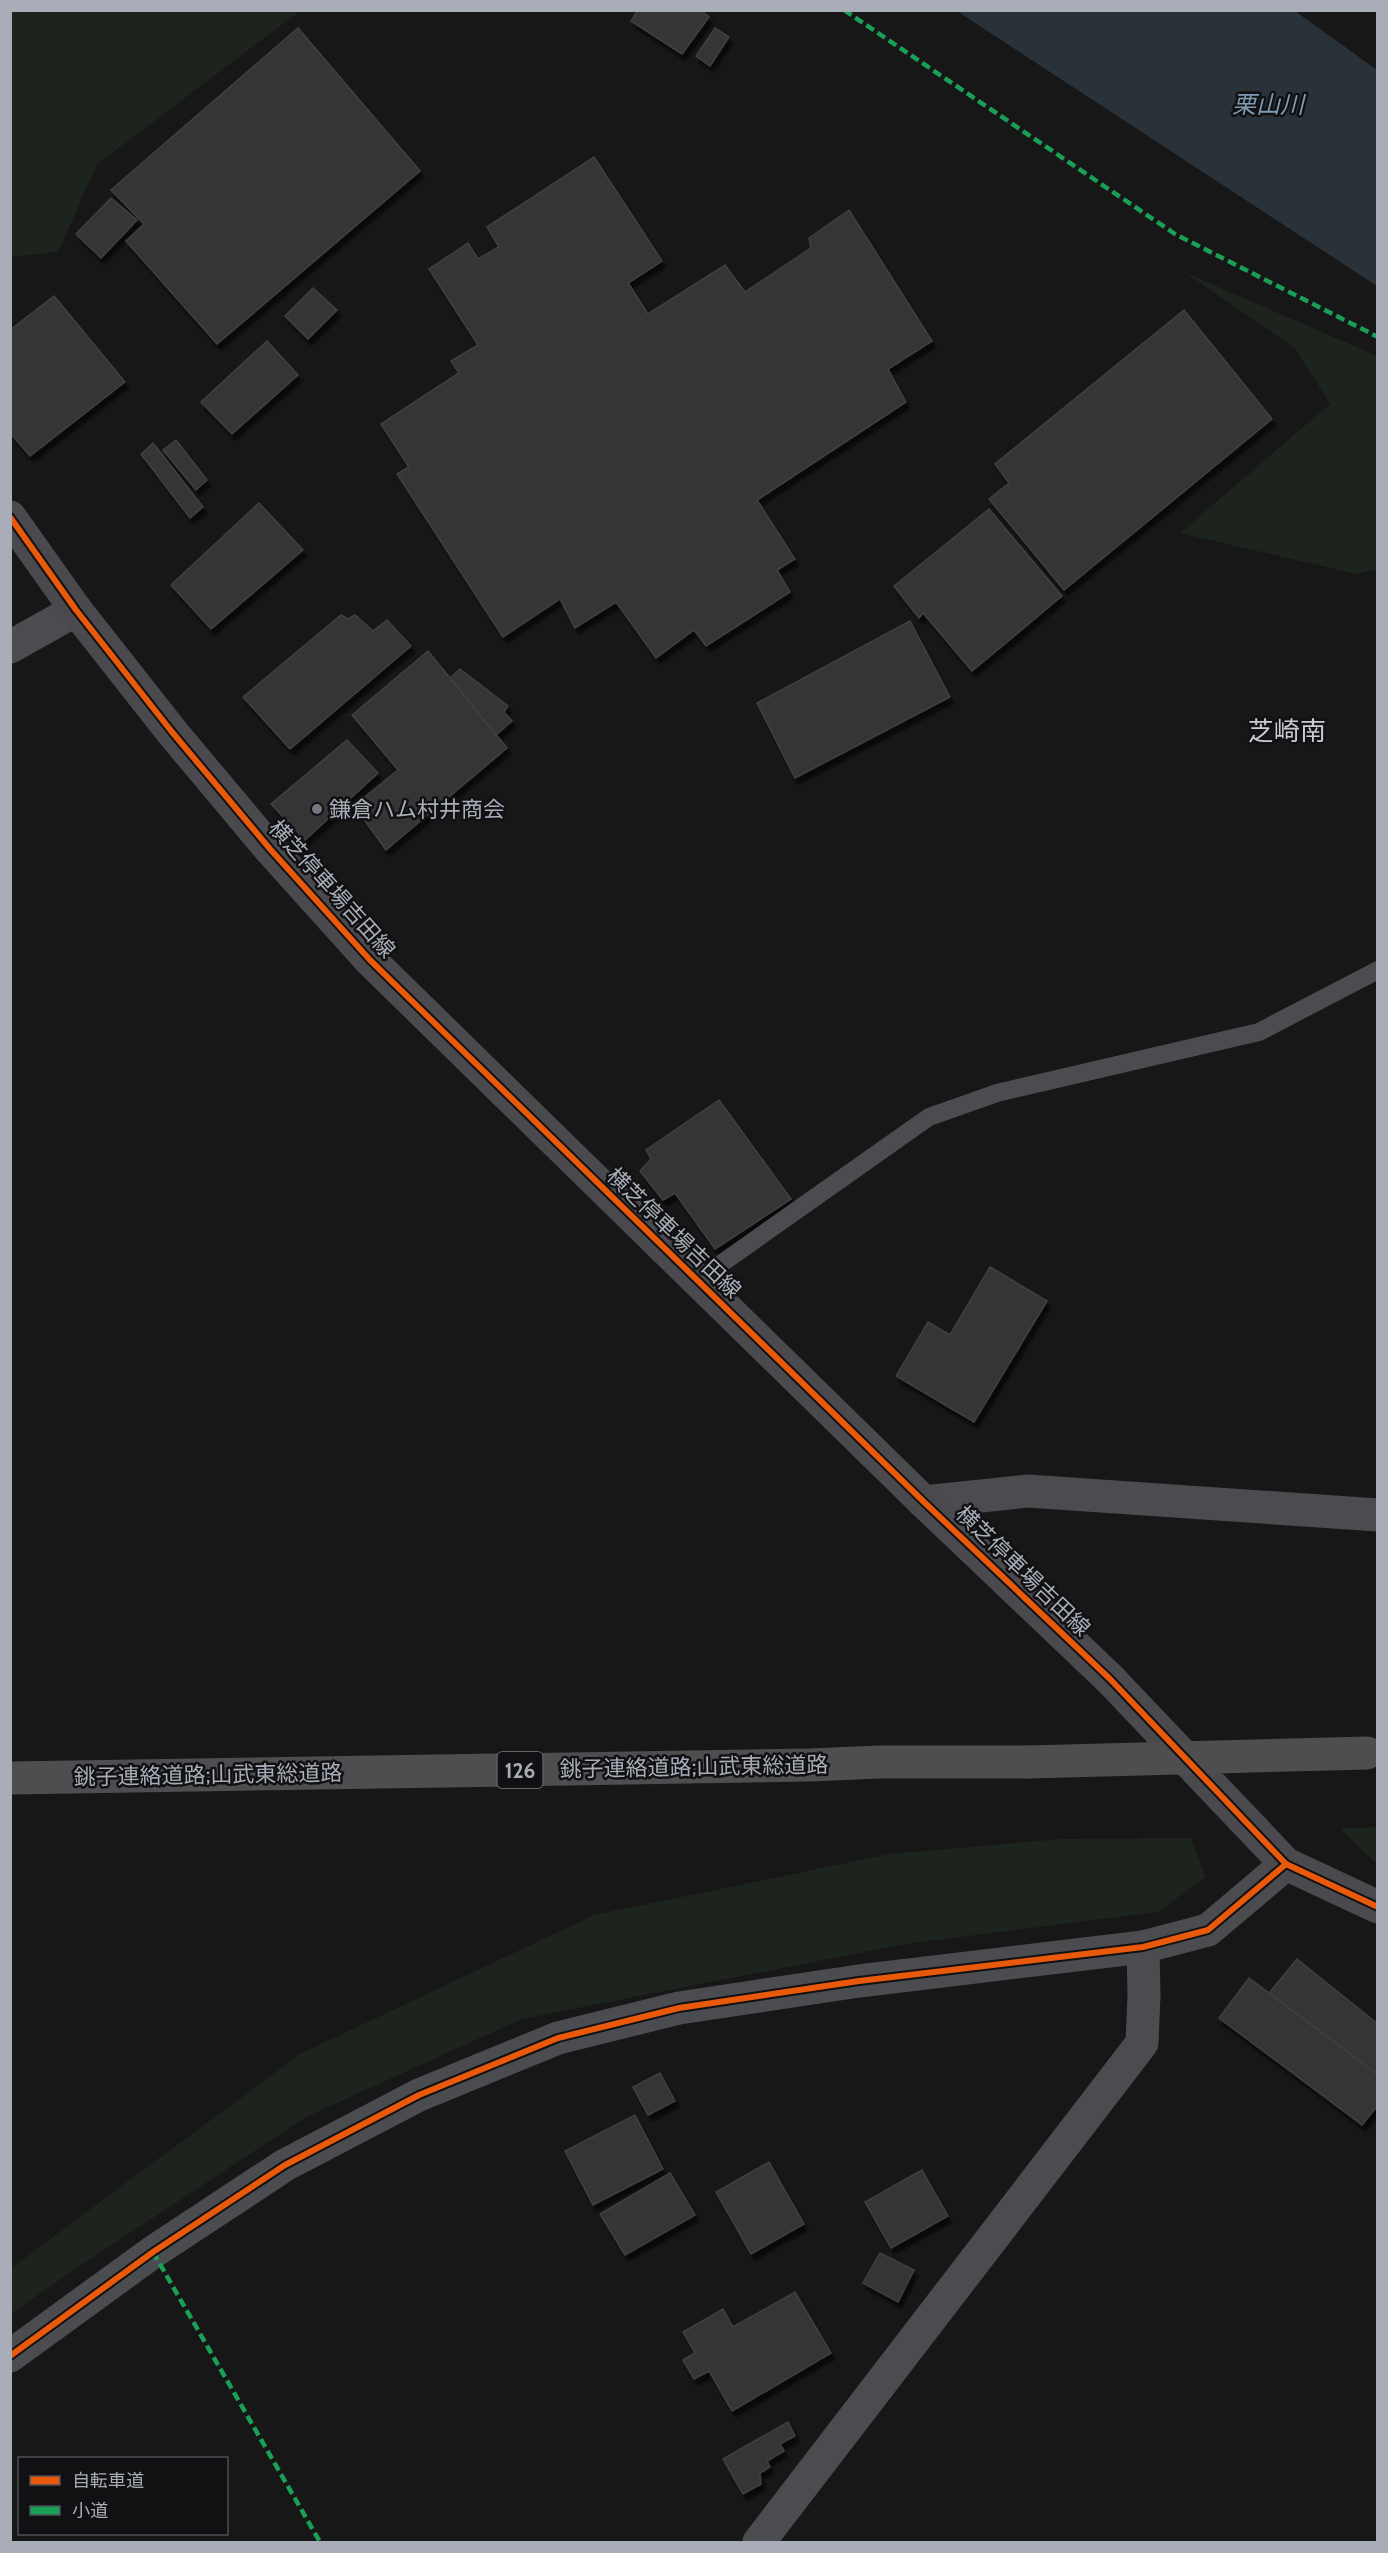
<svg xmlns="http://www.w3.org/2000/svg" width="1388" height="2553" font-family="Cabin,'Noto Sans JP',sans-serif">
<defs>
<filter id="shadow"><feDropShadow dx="3.5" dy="6" stdDeviation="1.5" flood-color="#0009"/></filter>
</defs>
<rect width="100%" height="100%" fill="#171717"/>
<g fill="#1d241e">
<path d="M 10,11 L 11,10 L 300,11 L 97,164 L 58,252 L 11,257 Z"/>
<path d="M 1184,272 L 1377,356 L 1377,569 L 1356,574 L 1180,533 L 1330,404 L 1295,348 Z"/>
<path d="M 1377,1827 L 1378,1827 L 1377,1864 L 1340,1828 Z"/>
<path d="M 1191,1838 L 1205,1877 L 1158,1912 L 905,1944 L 522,2019 L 306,2117 L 72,2271 L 11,2314 L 11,2268 L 300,2054 L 594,1915 L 890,1854 L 1062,1839 Z"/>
</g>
<path fill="#2a3239" d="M 957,11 L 1295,11 L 1377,70 L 1377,286 Z"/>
<g fill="#353536" stroke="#3f4043" stroke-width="1.5" filter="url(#shadow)">
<path d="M 638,10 L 700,10 L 709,17 L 682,54 L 631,21 Z"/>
<path d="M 298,28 L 420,171 L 217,344 L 126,241 L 144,224 L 111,190 Z"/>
<path d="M 715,28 L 729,37 L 710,66 L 696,56 Z"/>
<path d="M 594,157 L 662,261 L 628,283 L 648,314 L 725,265 L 745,292 L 811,248 L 809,238 L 849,210 L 932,341 L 888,369 L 906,402 L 757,500 L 795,559 L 777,570 L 790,592 L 706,646 L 694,630 L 656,658 L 616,602 L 575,628 L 560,599 L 503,637 L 397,474 L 409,467 L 381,424 L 459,373 L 451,361 L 478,345 L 429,269 L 468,243 L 478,259 L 499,247 L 487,227 Z"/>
<path d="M 111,198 L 137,220 L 101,258 L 76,234 Z"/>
<path d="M 313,288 L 337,310 L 308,339 L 285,316 Z"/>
<path d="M 54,296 L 125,382 L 30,456 L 10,433 L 10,330 Z"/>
<path d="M 1184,310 L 1272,419 L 1064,590 L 989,499 L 1009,483 L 995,464 Z"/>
<path d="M 267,341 L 298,375 L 232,434 L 201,402 Z"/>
<path d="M 176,440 L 207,480 L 196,490 L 163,450 Z"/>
<path d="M 153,443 L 203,507 L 190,518 L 141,454 Z"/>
<path d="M 259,503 L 303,550 L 211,629 L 171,585 Z"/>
<path d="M 989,509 L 1062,596 L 972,671 L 923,613 L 919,618 L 894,586 Z"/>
<path d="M 341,615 L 348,619 L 355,615 L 373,631 L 387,620 L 411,646 L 290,749 L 243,697 Z"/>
<path d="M 910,621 L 950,697 L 795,778 L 757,703 Z"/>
<path d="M 428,651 L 507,748 L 386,850 L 354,806 L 398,770 L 352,715 Z"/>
<path d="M 460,669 L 508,706 L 504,712 L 512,721 L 496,735 L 450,678 Z"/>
<path d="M 347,740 L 378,773 L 305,840 L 271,804 Z"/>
<path d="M 719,1100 L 791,1199 L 715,1249 L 675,1193 L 663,1200 L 640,1171 L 651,1159 L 646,1150 Z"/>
<path d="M 990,1267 L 1047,1301 L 974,1422 L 896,1376 L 928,1322 L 950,1335 Z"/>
<path d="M 1297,1959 L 1378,2024 L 1378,2075 L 1269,1993 Z"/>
<path d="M 1249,1978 L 1378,2075 L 1378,2105 L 1362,2125 L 1219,2018 Z"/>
<path d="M 660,2073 L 675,2101 L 648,2115 L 633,2087 Z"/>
<path d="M 635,2115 L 663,2169 L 593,2205 L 565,2151 Z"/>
<path d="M 769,2162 L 804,2224 L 751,2254 L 716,2192 Z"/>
<path d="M 922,2170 L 948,2216 L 891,2248 L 865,2202 Z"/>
<path d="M 670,2173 L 695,2215 L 625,2255 L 600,2214 Z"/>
<path d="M 880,2253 L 914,2270 L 898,2302 L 863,2283 Z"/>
<path d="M 795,2292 L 831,2353 L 732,2411 L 709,2371 L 694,2379 L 683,2360 L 695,2353 L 683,2332 L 723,2309 L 733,2327 Z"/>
<path d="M 788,2422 L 795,2436 L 780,2444 L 784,2451 L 767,2461 L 770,2467 L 760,2473 L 761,2484 L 743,2494 L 723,2459 Z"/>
</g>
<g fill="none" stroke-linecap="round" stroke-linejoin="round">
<path stroke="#4b4c50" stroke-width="18" d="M 698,1280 L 929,1117 L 997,1093 L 1259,1032 L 1378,970"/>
<g stroke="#4b4c50" stroke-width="33">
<path d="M 10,647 L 76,610"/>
<path d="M 924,1502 L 1028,1491 L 1378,1515"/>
<path d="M 759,2542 L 1142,2043 L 1144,1995 L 1143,1947"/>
</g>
<path stroke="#4b4c50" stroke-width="33" d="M 10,2356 L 153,2252 L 285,2165 L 419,2095 L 558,2038 L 679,2008 L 859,1981 L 1143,1947 L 1208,1930 L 1286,1864"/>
<path stroke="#4a4a4e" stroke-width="33" d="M 10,517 L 76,610 L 172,732 L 270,849 L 370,960 L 924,1502 L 1110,1679 L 1286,1864 L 1378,1907"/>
<path stroke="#4e4e51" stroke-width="33" d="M 10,1778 L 810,1765 L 879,1762 L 1028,1762"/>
<path stroke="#4e4e51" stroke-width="33" d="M 1028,1762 L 1367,1753"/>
<g stroke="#1a9f57" stroke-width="4.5" stroke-dasharray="9 4.5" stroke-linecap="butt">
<path d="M 844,10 L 1175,234 L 1378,337"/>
<path d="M 153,2252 L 320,2542"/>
</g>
<defs>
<g id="cycleway">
<path d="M 10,517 L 76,610 L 172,732 L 270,849 L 370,960 L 924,1502 L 1110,1679 L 1286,1864 L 1378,1907"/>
<path d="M 10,2356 L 153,2252 L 285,2165 L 419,2095 L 558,2038 L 679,2008 L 859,1981 L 1143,1947 L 1208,1930 L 1286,1864"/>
</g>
</defs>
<use href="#cycleway" stroke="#111113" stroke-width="10"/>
<use href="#cycleway" stroke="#e8590c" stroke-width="6"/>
</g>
<circle fill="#757880" stroke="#111113" stroke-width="2" cx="317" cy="809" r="6"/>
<g text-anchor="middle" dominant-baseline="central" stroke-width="5" stroke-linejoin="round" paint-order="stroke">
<rect fill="#111113" stroke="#7b7e86" stroke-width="1.5" x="497.5" y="1752" width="45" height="36" rx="4.5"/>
<g font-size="21" font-weight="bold" fill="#a8adb8">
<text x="520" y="1770">126</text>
</g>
<g font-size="22" fill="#a8adb8" stroke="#111113" text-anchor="start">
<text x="329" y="809">鎌倉ハム村井商会</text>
</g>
<g font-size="22" fill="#a8adb8" stroke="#111113">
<text transform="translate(332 889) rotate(48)">横芝停車場吉田線</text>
<text transform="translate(674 1233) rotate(44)">横芝停車場吉田線</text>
<text transform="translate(1023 1571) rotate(44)">横芝停車場吉田線</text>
<text transform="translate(694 1767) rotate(-1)">銚子連絡道路;山武東総道路</text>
<text transform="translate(208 1775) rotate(-1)">銚子連絡道路;山武東総道路</text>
</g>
<g font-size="24" font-style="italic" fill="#7f9bb3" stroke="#111113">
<text x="1268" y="104">栗山川</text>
</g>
<g font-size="26" fill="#c9ccd4" stroke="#111113">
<text x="1287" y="731">芝崎南</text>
</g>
</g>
<rect width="1388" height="2553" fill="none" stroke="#a8adb8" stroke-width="24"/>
<rect x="18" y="2457" width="210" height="78" fill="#111113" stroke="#4d4f55" stroke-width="1.5"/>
<rect x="30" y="2476" width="30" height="9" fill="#e8590c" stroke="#4d4f55" stroke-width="1.5"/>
<text x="72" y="2487" font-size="18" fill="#a8adb8">自転車道</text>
<rect x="30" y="2506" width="30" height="9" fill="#1a9f57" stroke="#4d4f55" stroke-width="1.5"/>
<text x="72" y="2517" font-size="18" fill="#a8adb8">小道</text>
</svg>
